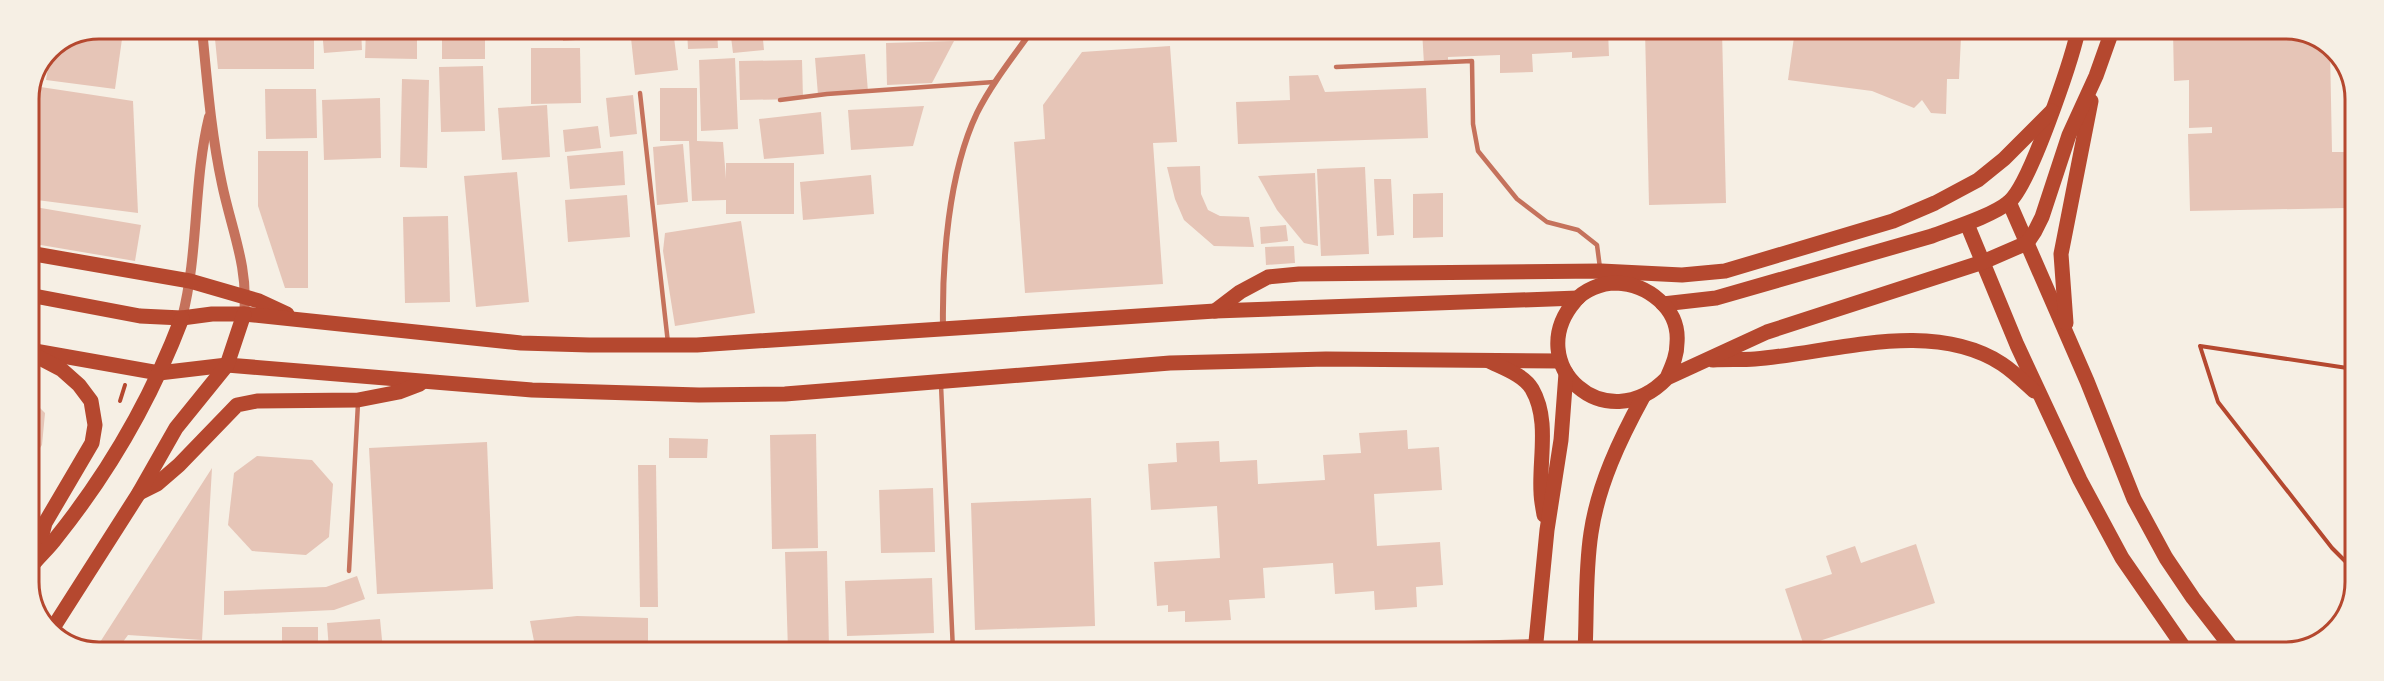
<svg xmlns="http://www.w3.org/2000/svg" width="2384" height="681" font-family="Lato,sans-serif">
<rect width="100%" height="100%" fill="#f6efe4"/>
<g fill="#e6c5b7">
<path d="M 214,29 L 314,29 L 314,69 L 218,69 Z"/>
<path d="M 322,29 L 361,29 L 362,50 L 324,53 Z"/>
<path d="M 366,29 L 417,29 L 417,59 L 365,58 Z"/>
<rect x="442" y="29" width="43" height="30"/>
<path d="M 496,29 L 536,29 L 536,33 L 497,35 Z"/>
<path d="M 562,29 L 600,29 L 601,38 L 563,41 Z"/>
<path d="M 630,29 L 673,29 L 678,70 L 635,75 Z"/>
<path d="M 687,29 L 717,29 L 718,48 L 688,49 Z"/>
<path d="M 730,29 L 762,29 L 764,50 L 733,53 Z"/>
<path d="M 798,29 L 860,29 L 860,35 L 798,38 Z"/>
<path d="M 1422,30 L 1608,30 L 1609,56 L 1572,58 L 1572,52 L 1532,54 L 1533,72 L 1500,73 L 1500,55 L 1448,57 L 1448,63 L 1424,64 Z"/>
<path d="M 1645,30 L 1722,30 L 1726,203 L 1649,205 Z"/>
<path d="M 1795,30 L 1929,30 L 1929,34 L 1961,37 L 1959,79 L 1947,79 L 1946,114 L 1931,113 L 1922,100 L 1914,108 L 1872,91 L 1788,80 Z"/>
<path d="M 2173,31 L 2303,31 L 2330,48 L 2332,152 L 2344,152 L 2345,208 L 2190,211 L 2188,134 L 2212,133 L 2212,127 L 2189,128 L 2189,80 L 2174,81 Z"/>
<path d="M 85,34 L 122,39 L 115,89 L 46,80 L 51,48 Z"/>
<path d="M 954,41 L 932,83 L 887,85 L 886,43 Z"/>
<path d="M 1170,46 L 1177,142 L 1153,143 L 1163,284 L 1025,293 L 1014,142 L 1045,139 L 1043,105 L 1082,52 Z"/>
<path d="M 531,48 L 580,48 L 581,103 L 531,104 Z"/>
<path d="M 865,54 L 868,92 L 818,95 L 815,58 Z"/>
<path d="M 735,58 L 738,129 L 701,131 L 699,60 Z"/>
<path d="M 802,60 L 803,99 L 740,100 L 739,61 Z"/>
<path d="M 483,66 L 485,131 L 441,132 L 439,67 Z"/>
<path d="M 1318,75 L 1325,92 L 1426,88 L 1428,138 L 1238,144 L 1236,102 L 1290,100 L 1289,76 Z"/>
<path d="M 402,79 L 429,80 L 427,168 L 400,167 Z"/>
<path d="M 34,86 L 133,101 L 138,213 L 29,199 L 29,99 Z"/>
<path d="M 660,88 L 697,88 L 697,141 L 723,142 L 726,179 L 726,163 L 794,163 L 794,214 L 726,214 L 726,200 L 692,201 L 689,141 L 660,141 Z"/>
<path d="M 265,89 L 316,89 L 317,138 L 266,139 Z"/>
<path d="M 633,95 L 637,134 L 610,137 L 606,98 Z"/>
<path d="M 380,98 L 381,158 L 324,160 L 322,100 Z"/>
<path d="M 547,105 L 550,157 L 502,160 L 498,108 Z"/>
<path d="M 924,106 L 913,146 L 851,150 L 848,110 Z"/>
<path d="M 821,112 L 824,154 L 764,159 L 759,119 Z"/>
<path d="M 598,126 L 601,148 L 565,152 L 563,130 Z"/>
<path d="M 683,144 L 688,202 L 657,205 L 653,147 Z"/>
<path d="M 258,151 L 308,151 L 308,288 L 285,288 L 258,206 Z"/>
<path d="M 623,151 L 625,185 L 570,189 L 567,156 Z"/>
<path d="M 1200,166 L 1201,194 L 1208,210 L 1220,216 L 1249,217 L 1254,247 L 1214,246 L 1184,220 L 1175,199 L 1167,167 Z"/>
<path d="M 1365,167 L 1369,254 L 1321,256 L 1317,169 Z"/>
<path d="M 517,172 L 529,302 L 476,307 L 464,176 Z"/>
<path d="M 1315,173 L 1318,246 L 1304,243 L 1277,210 L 1258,176 Z"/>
<path d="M 871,175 L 874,214 L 803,220 L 800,182 Z"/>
<path d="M 1374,179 L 1391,179 L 1394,235 L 1377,236 Z"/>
<path d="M 1443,193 L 1443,237 L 1413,238 L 1413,194 Z"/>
<path d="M 627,195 L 630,237 L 568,242 L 565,200 Z"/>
<path d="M 29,206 L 141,225 L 135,261 L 29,243 Z"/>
<path d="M 448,216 L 450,302 L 405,303 L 403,217 Z"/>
<path d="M 741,221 L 755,313 L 675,326 L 663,251 L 665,233 Z"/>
<path d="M 1286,225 L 1288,241 L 1261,244 L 1260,227 Z"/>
<path d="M 1294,246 L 1295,263 L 1266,265 L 1265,247 Z"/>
<path d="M 32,400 L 45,413 L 42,445 L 29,464 L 29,402 Z"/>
<path d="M 1407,430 L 1408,449 L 1439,447 L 1442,490 L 1374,494 L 1377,546 L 1440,542 L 1443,585 L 1416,587 L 1417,607 L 1375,610 L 1374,591 L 1335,594 L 1333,563 L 1263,568 L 1265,598 L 1229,600 L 1231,620 L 1185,622 L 1185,611 L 1168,612 L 1168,605 L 1157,606 L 1154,562 L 1220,558 L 1217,506 L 1151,510 L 1148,464 L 1177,462 L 1176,443 L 1219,441 L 1220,462 L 1257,460 L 1258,484 L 1325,480 L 1323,455 L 1361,453 L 1359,433 Z"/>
<path d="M 816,434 L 818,548 L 772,549 L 770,435 Z"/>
<path d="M 669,438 L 708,439 L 707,458 L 669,458 Z"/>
<path d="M 487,442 L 493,589 L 377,594 L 369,448 Z"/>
<path d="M 257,456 L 312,460 L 333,484 L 329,537 L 306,555 L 252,551 L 228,525 L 234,473 Z"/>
<path d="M 638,465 L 656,465 L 658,607 L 640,607 Z"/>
<path d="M 212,468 L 202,640 L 128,635 L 117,650 L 95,650 Z"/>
<path d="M 933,488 L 935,552 L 881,553 L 879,490 Z"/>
<path d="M 1091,498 L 1095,626 L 975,630 L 971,503 Z"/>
<path d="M 1916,544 L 1935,603 L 1804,646 L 1785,589 L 1832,574 L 1826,556 L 1855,546 L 1861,563 Z"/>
<path d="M 827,551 L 829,649 L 788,651 L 785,552 Z"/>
<path d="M 357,576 L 365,599 L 334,610 L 224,615 L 224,591 L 326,587 Z"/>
<path d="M 932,578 L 934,633 L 847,636 L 845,581 Z"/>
<path d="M 577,616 L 648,618 L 648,651 L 628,651 L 628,648 L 536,651 L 530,621 Z"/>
<path d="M 380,619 L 383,650 L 329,650 L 327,623 Z"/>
<path d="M 282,627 L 318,627 L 318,650 L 239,650 L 239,645 L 282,645 Z"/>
</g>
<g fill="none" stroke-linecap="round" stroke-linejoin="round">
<g stroke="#b5482f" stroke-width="4">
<path d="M 120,401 L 125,385"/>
<path d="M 2353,569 L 2332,548 L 2218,402 L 2200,346 L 2354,369"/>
</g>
<g stroke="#c5725c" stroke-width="4.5">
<path d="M 1336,67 L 1472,61 L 1473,124 L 1478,151 L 1517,199 L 1547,222 L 1578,230 L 1597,245 L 1600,268"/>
<path d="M 640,93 L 668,343"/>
<path d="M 780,100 L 827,94 L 994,82"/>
<path d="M 941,385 L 953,651"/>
<path d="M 349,571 L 358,403"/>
</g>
<g stroke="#c5725c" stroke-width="6">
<path d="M 943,328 C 942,262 948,174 977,113 C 992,83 1013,57 1033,29"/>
<path d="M 1216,651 L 1534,642"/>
</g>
<g stroke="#c5725c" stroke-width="10">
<path d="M 202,29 C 207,80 211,133 222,184 C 231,228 249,268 244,314"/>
<path d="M 182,318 C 199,252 193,183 209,117"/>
</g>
<g stroke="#b5482f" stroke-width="15">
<path d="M 2009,202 L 2087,381 L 2134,499 L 2166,558 L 2193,598 L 2235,652"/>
<path d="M 1967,224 L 2017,345 L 2080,480 L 2122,558 L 2187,652"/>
<path d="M 29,253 L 190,281 L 259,301 L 287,314"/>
<path d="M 29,295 L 140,316 L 182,318 L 212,314 L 244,314 L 521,343 L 589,345 L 697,345 L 1215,311 L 1578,298"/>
<path d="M 1663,304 L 1716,298 L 1932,236 C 1953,228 1992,216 2009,202 C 2030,185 2071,61 2078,31"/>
<path d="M 1215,311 L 1240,292 L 1268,277 L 1299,274 L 1601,271 L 1682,275 L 1725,271 L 1893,221 L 1935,203 L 1978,180 L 2004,159 L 2052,111"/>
<path d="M 2066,323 L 2061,254 L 2091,101"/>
<path d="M 29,350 L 159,373 L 227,365 L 532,390 L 699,395 L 785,394 L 1170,363 L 1326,359 L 1560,361"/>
<path d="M 1713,360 C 1727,359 1741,360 1755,359 C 1832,353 1931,318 2002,364 C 2014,372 2024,382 2034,391"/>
<path d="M 1489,361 C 1503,368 1524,375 1532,389 C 1550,420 1539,459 1541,492 C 1541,500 1543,508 1544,515"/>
<path d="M 1667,378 C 1672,366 1677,356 1677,343 C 1680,308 1647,284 1616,283 C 1601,283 1584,290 1575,301 C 1521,364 1606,441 1667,378 L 1767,332 L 1983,262 L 2027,243 L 2035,231 L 2042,217 L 2069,135 L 2096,76 L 2112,31"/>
<path d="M 139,493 L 157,484 L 179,465 L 237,405 L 257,401 L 358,400 L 399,392 L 420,384"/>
<path d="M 35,561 L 45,523 L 92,443 L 95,425 L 91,401 L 79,385 L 61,369 L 40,358"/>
<path d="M 29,569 C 37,558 48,549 56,538 C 109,472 152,397 182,318"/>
<path d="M 51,631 L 139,493 L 176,428 L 227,365 L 244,314"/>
<path d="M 1535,652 L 1547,530 L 1561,440 L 1566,373"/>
<path d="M 1585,652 C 1587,612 1585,572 1591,533 C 1598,485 1620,439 1643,397"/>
</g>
</g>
<path d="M0 0H2384V681H0ZM99 39H2285A60 60 0 0 1 2345 99V582A60 60 0 0 1 2285 642H99A60 60 0 0 1 39 582V99A60 60 0 0 1 99 39Z" fill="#f6efe4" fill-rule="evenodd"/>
<path fill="none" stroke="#b5482f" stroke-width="3" d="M99 39H2285A60 60 0 0 1 2345 99V582A60 60 0 0 1 2285 642H99A60 60 0 0 1 39 582V99A60 60 0 0 1 99 39Z"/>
</svg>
